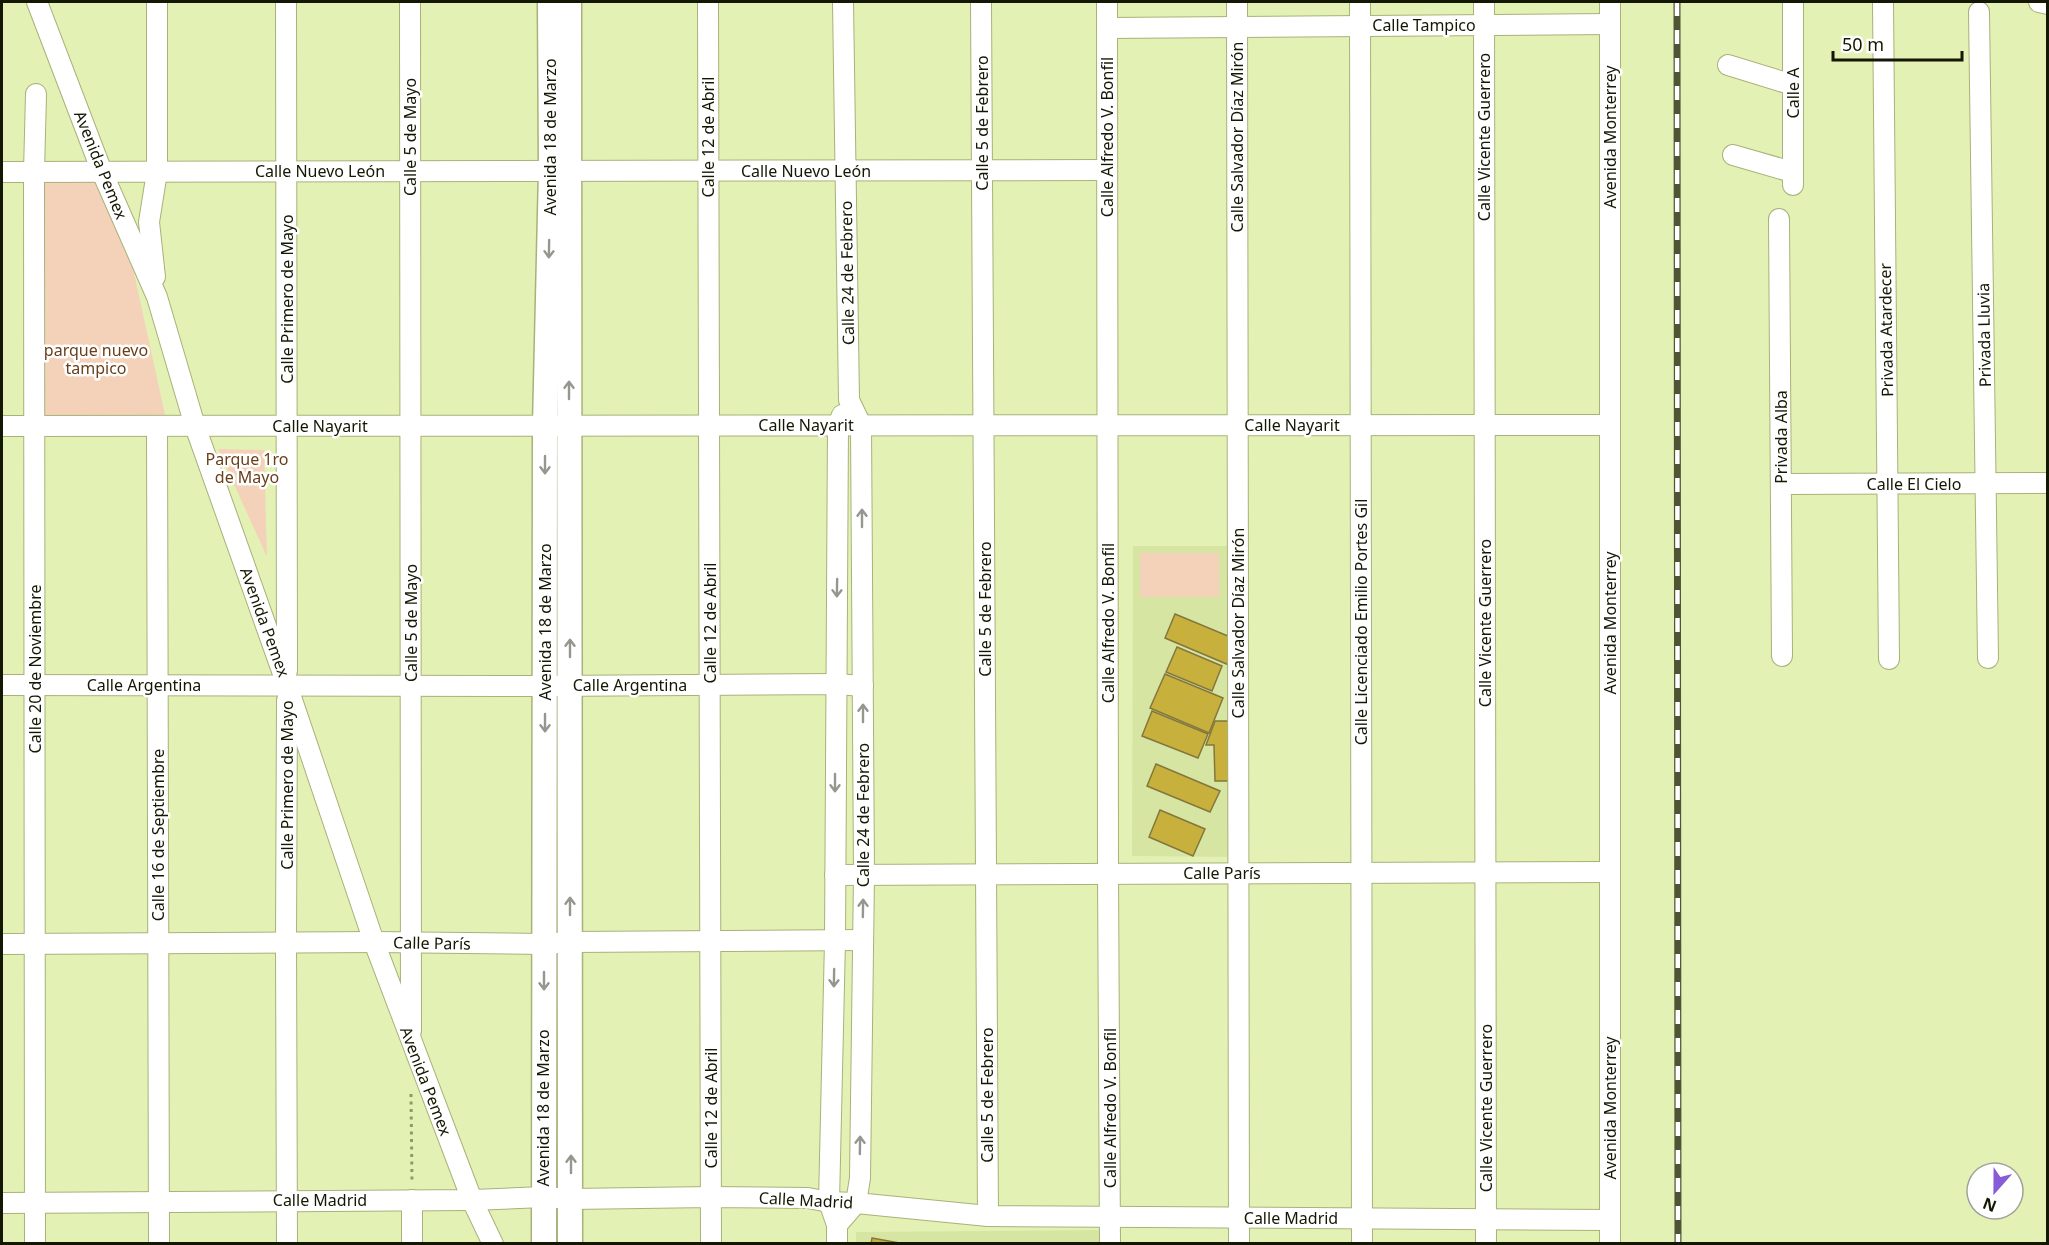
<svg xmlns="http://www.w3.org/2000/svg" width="2049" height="1245" font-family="'Noto Sans',sans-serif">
<rect width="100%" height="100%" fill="#e4f1b5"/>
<g fill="#d7e5a2">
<path d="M 1133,546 L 1231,546 L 1230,857 L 1132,856 Z"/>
<path d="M 1100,1230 L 1100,1243 L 856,1244 L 856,1232 Z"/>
</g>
<g fill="#f4d2ba">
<path d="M 39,177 L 98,178 L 127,241 L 166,419 L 41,421 Z"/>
<path d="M 218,449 L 264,450 L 267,557 Z"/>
<rect x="1140" y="553" width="79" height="44"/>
</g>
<g fill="#c8b03c" stroke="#83773e" stroke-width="1.5">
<path d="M 1175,614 L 1228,636 L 1229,665 L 1165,638 Z"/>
<path d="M 1177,647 L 1222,666 L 1212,691 L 1166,672 Z"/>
<path d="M 1165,674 L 1223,698 L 1209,733 L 1150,708 Z"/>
<path d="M 1152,711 L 1208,734 L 1198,758 L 1142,736 Z"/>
<path d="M 1215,721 L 1229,721 L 1230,781 L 1215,781 L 1214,745 L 1206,745 Z"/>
<path d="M 1156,764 L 1220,791 L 1210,812 L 1147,786 Z"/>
<path d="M 1160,810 L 1205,829 L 1193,856 L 1149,837 Z"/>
<path d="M 872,1238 L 905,1244 L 871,1244 Z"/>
</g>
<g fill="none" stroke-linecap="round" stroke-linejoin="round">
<defs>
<g id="minor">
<path d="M 37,2 L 102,172 L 157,297 L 195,426 L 287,685 L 374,942 L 472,1200 L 493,1244"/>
<path d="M 286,2 L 287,671"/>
<path d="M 410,2 L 411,1031"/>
<path d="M 708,2 L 711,1244"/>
<path d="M 981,2 L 988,1216"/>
<path d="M 1107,2 L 1108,873 L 1110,1244"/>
<path d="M 1237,2 L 1239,1244"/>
<path d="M 1360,2 L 1362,1244"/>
<path d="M 1484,2 L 1486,1244"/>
<path d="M 1883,2 L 1889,659"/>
<path d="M 2039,2 L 2048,4"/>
<path d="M 1979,12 L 1988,658"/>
<path d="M 1107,28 L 1610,24"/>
<path d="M 1728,65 L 1793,85"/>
<path d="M 1733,155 L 1792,172"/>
<path d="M 2,172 L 1107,170"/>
<path d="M 1793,185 L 1793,2"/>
<path d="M 1779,219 L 1782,656"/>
<path d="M 155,277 L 149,222 L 157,172 L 157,2"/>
<path d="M 2,426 L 1610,425"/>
<path d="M 157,426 L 159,1244"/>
<path d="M 1781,484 L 2048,483"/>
<path d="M 2,685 L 545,686 L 836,684 L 863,686"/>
<path d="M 287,700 L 286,944 L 287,1244"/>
<path d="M 835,875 L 1610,872"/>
<path d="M 2,944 L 374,942 L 544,944 L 570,942 L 863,940"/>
<path d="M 412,1200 L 412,1244"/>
<path d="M 2,1203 L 472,1200 L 543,1197 L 571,1199 L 711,1197 L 808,1198 L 829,1202 L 856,1203 L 988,1216 L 1610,1220"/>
<path d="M 837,1225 L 856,1203 L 860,1178 L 864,875 L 861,425 L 849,400 L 843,2"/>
<path d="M 35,1244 L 34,172 L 36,94"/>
<path d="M 837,1244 L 837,1225 L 829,1202 L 835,941 L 838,425 L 842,415"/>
<path d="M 1610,1244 L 1610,2"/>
</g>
<g id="tertiary">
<path d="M 569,2 L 570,1244"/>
<path d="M 544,1244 L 545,426 L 551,171 L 550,2"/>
</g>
</defs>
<use href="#minor" stroke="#a7b279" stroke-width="22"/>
<use href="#tertiary" stroke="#a7b279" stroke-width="27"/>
<path stroke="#8f986c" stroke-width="3" stroke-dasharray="3 4.5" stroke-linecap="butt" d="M 411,1094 L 412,1183"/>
<use href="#minor" stroke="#fff" stroke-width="20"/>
<use href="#tertiary" stroke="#fff" stroke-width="24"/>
<defs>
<path id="rail" d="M 1677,2 L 1678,1244"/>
</defs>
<use href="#rail" stroke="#4e5435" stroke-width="7"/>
<use href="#rail" stroke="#fff" stroke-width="4.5" stroke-dasharray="14" stroke-linecap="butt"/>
</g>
<defs><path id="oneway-shaft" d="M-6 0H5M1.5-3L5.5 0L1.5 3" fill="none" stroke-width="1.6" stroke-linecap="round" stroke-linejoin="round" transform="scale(1.5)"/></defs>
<g stroke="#95978e">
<use href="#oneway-shaft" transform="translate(549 249) rotate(91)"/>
<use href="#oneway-shaft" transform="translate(569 390) rotate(-90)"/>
<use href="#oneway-shaft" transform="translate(545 465) rotate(90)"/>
<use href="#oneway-shaft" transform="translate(862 518) rotate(-90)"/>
<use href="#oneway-shaft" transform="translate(837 588) rotate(91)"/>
<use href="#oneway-shaft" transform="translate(570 648) rotate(-90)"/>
<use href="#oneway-shaft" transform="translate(863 713) rotate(-90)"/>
<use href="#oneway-shaft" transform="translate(545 723) rotate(90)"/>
<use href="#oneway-shaft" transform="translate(835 783) rotate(90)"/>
<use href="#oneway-shaft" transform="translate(570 906) rotate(-90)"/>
<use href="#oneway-shaft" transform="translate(863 908) rotate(-89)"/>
<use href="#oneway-shaft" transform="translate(834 978) rotate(91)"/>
<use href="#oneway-shaft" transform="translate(544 981) rotate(90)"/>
<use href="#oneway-shaft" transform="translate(860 1145) rotate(-89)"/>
<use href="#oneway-shaft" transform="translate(571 1164) rotate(-90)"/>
</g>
<g text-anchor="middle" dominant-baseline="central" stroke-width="5" stroke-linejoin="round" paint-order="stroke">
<g font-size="16" fill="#141703" stroke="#fff">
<text x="1424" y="25">Calle Tampico</text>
<text transform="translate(1793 93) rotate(-90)">Calle A</text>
<text transform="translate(982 123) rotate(-90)">Calle 5 de Febrero</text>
<text transform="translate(410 137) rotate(-90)">Calle 5 de Mayo</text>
<text transform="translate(550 137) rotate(-90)">Avenida 18 de Marzo</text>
<text transform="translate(708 137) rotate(-90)">Calle 12 de Abril</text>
<text transform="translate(1107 137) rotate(-90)">Calle Alfredo V. Bonfil</text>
<text transform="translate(1237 137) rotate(-90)">Calle Salvador Díaz Mirón</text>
<text transform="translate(1484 137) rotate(-90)">Calle Vicente Guerrero</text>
<text transform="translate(1610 137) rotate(-90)">Avenida Monterrey</text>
<text transform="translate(101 165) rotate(68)">Avenida Pemex</text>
<text x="320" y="171">Calle Nuevo León</text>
<text x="806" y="171">Calle Nuevo León</text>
<text transform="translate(847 273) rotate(-91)">Calle 24 de Febrero</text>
<text transform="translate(287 299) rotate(-90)">Calle Primero de Mayo</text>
<text transform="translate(1886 330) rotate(-91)">Privada Atardecer</text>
<text transform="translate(1984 335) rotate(-91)">Privada Lluvia</text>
<text x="806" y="425">Calle Nayarit</text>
<text x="1292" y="425">Calle Nayarit</text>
<text x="320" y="426">Calle Nayarit</text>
<text transform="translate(1781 437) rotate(-90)">Privada Alba</text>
<text x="1914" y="484">Calle El Cielo</text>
<text transform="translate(985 609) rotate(-90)">Calle 5 de Febrero</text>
<text transform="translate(265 622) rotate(70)">Avenida Pemex</text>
<text transform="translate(545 622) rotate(-90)">Avenida 18 de Marzo</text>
<text transform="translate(1361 622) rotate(-90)">Calle Licenciado Emilio Portes Gil</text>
<text transform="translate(411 623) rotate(-90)">Calle 5 de Mayo</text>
<text transform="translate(710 623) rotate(-90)">Calle 12 de Abril</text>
<text transform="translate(1108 623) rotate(-90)">Calle Alfredo V. Bonfil</text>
<text transform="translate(1238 623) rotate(-90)">Calle Salvador Díaz Mirón</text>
<text transform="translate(1485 623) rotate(-90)">Calle Vicente Guerrero</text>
<text transform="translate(1610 623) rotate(-90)">Avenida Monterrey</text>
<text transform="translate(35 669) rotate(-90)">Calle 20 de Noviembre</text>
<text x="144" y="685">Calle Argentina</text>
<text x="630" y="685">Calle Argentina</text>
<text transform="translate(287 785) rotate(-90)">Calle Primero de Mayo</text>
<text transform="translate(863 815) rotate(-90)">Calle 24 de Febrero</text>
<text transform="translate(158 835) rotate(-90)">Calle 16 de Septiembre</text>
<text x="1222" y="873">Calle París</text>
<text transform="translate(432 943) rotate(1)">Calle París</text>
<text transform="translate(426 1081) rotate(69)">Avenida Pemex</text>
<text transform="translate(987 1095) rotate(-90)">Calle 5 de Febrero</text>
<text transform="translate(543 1108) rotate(-90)">Avenida 18 de Marzo</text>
<text transform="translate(711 1108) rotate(-90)">Calle 12 de Abril</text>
<text transform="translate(1110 1108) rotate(-90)">Calle Alfredo V. Bonfil</text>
<text transform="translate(1486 1108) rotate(-90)">Calle Vicente Guerrero</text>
<text transform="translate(1610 1108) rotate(-90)">Avenida Monterrey</text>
<text x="320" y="1200">Calle Madrid</text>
<text transform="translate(806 1200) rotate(3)">Calle Madrid</text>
<text x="1291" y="1218">Calle Madrid</text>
</g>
<g font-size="16" fill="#6a3e19" stroke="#fff">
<text x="96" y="350">parque nuevo<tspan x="96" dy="18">tampico</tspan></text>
<text x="247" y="459">Parque 1ro<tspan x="247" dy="18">de Mayo</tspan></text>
</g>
</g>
<rect width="2049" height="1245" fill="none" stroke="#141703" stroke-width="6"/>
<g transform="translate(1995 1191) rotate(201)"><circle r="28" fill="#ffffff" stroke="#a1a29a" stroke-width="1.5"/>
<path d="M0-4.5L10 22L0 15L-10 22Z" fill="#885cd6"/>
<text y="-9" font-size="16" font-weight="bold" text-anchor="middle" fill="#141703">N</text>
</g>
<path d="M1833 51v9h129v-9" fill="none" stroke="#141703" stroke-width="3"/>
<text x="1842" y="51" font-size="18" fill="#141703" stroke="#ffffff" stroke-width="4.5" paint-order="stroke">50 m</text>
</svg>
